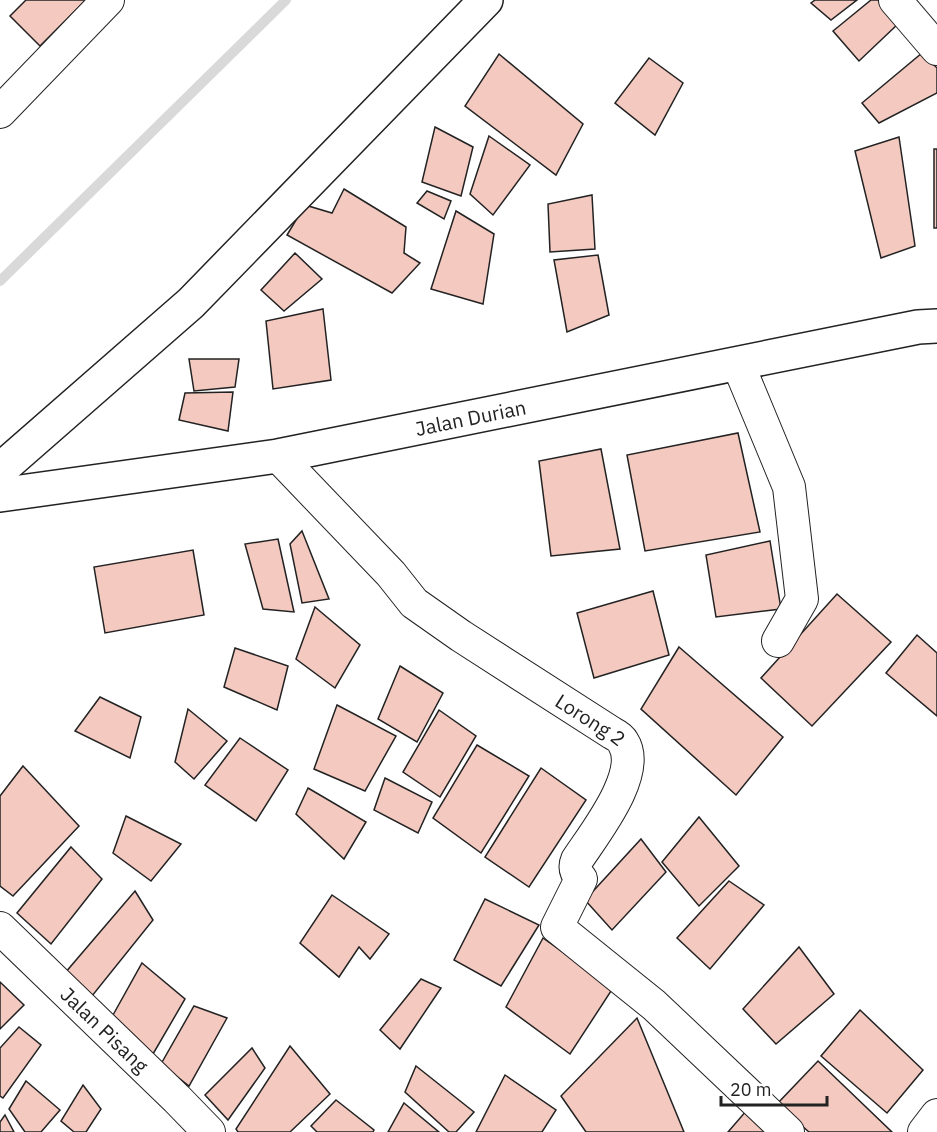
<svg xmlns="http://www.w3.org/2000/svg" width="937" height="1132" font-family="'IBM Plex Sans',sans-serif">
<rect width="100%" height="100%" fill="#fff"/>
<g fill="none" stroke-linecap="round" stroke-linejoin="round">
<path stroke="#d9d9d9" stroke-width="10" d="M 0,281 L 286,0"/>
</g>
<g fill="#f3c9c0" stroke="#222" stroke-width="1.5">
<path d="M 26,0 L 86,0 L 40,46 L 10,16 Z"/>
<path d="M 815,0 L 857,0 L 831,20 L 811,3 Z"/>
<path d="M 871,0 L 878,0 L 899,23 L 859,61 L 833,31 Z"/>
<path d="M 922,53 L 937,68 L 937,93 L 879,123 L 862,103 Z"/>
<path d="M 499,54 L 583,124 L 556,175 L 465,106 Z"/>
<path d="M 649,58 L 683,83 L 655,135 L 615,103 Z"/>
<path d="M 435,127 L 473,147 L 461,196 L 422,182 Z"/>
<path d="M 489,136 L 530,165 L 493,215 L 470,194 Z"/>
<path d="M 899,137 L 915,246 L 881,258 L 855,151 Z"/>
<rect x="934" y="149" width="3" height="79"/>
<path d="M 344,189 L 406,227 L 404,253 L 420,263 L 392,293 L 287,235 L 305,205 L 332,213 Z"/>
<path d="M 427,191 L 451,201 L 444,219 L 417,203 Z"/>
<path d="M 592,195 L 595,249 L 550,252 L 548,204 Z"/>
<path d="M 456,211 L 494,234 L 483,304 L 431,289 Z"/>
<path d="M 295,253 L 322,279 L 284,311 L 261,290 Z"/>
<path d="M 598,255 L 609,315 L 567,332 L 554,260 Z"/>
<path d="M 323,309 L 331,380 L 273,389 L 266,321 Z"/>
<path d="M 189,359 L 239,359 L 235,387 L 194,391 Z"/>
<path d="M 233,392 L 228,431 L 179,420 L 185,393 Z"/>
<path d="M 738,433 L 760,532 L 645,551 L 627,455 Z"/>
<path d="M 601,449 L 620,549 L 551,556 L 539,461 Z"/>
<path d="M 302,531 L 329,599 L 302,603 L 290,544 Z"/>
<path d="M 278,539 L 294,612 L 263,609 L 245,544 Z"/>
<path d="M 770,541 L 781,609 L 716,617 L 706,555 Z"/>
<path d="M 193,550 L 204,615 L 105,633 L 94,567 Z"/>
<path d="M 653,591 L 669,655 L 594,678 L 577,613 Z"/>
<path d="M 837,594 L 891,642 L 812,726 L 761,678 Z"/>
<path d="M 315,607 L 360,645 L 335,688 L 296,659 Z"/>
<path d="M 917,635 L 937,653 L 937,716 L 886,673 Z"/>
<path d="M 679,647 L 783,737 L 736,795 L 641,709 Z"/>
<path d="M 235,648 L 288,666 L 277,710 L 224,687 Z"/>
<path d="M 400,666 L 443,693 L 417,742 L 378,719 Z"/>
<path d="M 100,697 L 141,717 L 130,758 L 75,731 Z"/>
<path d="M 337,705 L 396,736 L 365,791 L 314,769 Z"/>
<path d="M 188,709 L 227,741 L 194,779 L 175,762 Z"/>
<path d="M 439,710 L 476,736 L 440,797 L 403,772 Z"/>
<path d="M 240,738 L 288,770 L 256,821 L 205,785 Z"/>
<path d="M 477,745 L 529,776 L 481,853 L 433,818 Z"/>
<path d="M 23,766 L 79,826 L 13,896 L 0,886 L 0,796 Z"/>
<path d="M 541,768 L 586,800 L 529,887 L 485,857 Z"/>
<path d="M 385,778 L 432,802 L 418,833 L 374,810 Z"/>
<path d="M 308,788 L 366,822 L 344,859 L 296,814 Z"/>
<path d="M 126,816 L 181,844 L 151,881 L 113,853 Z"/>
<path d="M 699,817 L 739,866 L 699,906 L 662,862 Z"/>
<path d="M 641,839 L 666,872 L 612,930 L 585,900 Z"/>
<path d="M 71,847 L 102,879 L 51,944 L 17,913 Z"/>
<path d="M 729,881 L 764,905 L 710,969 L 677,938 Z"/>
<path d="M 135,891 L 153,920 L 92,996 L 65,973 Z"/>
<path d="M 332,895 L 389,934 L 370,959 L 359,947 L 339,977 L 300,943 Z"/>
<path d="M 485,899 L 539,925 L 501,986 L 454,960 Z"/>
<path d="M 543,938 L 613,988 L 570,1054 L 506,1007 Z"/>
<path d="M 799,947 L 834,994 L 776,1044 L 743,1009 Z"/>
<path d="M 142,963 L 185,999 L 153,1054 L 113,1015 Z"/>
<path d="M 421,979 L 441,988 L 400,1049 L 380,1030 Z"/>
<path d="M 0,982 L 24,1005 L 0,1029 Z"/>
<path d="M 194,1006 L 227,1018 L 189,1086 L 161,1064 Z"/>
<path d="M 860,1010 L 923,1070 L 887,1113 L 821,1056 Z"/>
<path d="M 637,1018 L 684,1132 L 586,1132 L 561,1096 Z"/>
<path d="M 19,1027 L 41,1045 L 3,1098 L 0,1096 L 0,1048 Z"/>
<path d="M 290,1046 L 330,1094 L 290,1132 L 238,1132 L 236,1129 Z"/>
<path d="M 252,1048 L 265,1068 L 228,1120 L 205,1095 Z"/>
<path d="M 818,1061 L 892,1132 L 809,1132 L 777,1104 Z"/>
<path d="M 416,1066 L 474,1112 L 456,1132 L 449,1132 L 405,1092 Z"/>
<path d="M 505,1075 L 556,1110 L 542,1132 L 476,1132 Z"/>
<path d="M 26,1081 L 60,1110 L 41,1132 L 25,1132 L 9,1109 Z"/>
<path d="M 83,1085 L 101,1109 L 86,1132 L 74,1132 L 61,1121 Z"/>
<path d="M 336,1100 L 374,1130 L 373,1132 L 317,1132 L 311,1126 Z"/>
<path d="M 404,1103 L 439,1132 L 388,1132 Z"/>
<path d="M 747,1110 L 771,1132 L 728,1132 Z"/>
<path d="M 5,1115 L 14,1132 L 0,1132 L 0,1122 Z"/>
</g>
<g fill="none" stroke-linecap="round" stroke-linejoin="round">
<defs>
<g id="minor">
<path d="M 895,0 L 937,49"/>
<path d="M 0,112 L 108,0"/>
<path d="M 738,364 L 789,487 L 802,599 L 778,641"/>
<path id="s1" d="M 278,456 L 391,574 L 414,603 L 461,636 L 612,733 C 616,735 621,738 623,742 C 643,773 594,834 577,860 C 574,867 576,873 581,879 L 557,927 L 654,1005 L 788,1132"/>
<path id="s2" d="M 0,928 L 177,1099 L 209,1132"/>
<path d="M 924,1132 L 937,1115"/>
</g>
<g id="tertiary">
<path d="M 0,470 L 191,303 L 486,0"/>
<path id="s3" d="M 0,495 L 278,456 L 918,327 L 937,326"/>
</g>
</defs>
<use href="#minor" stroke="#222" stroke-width="34"/>
<use href="#tertiary" stroke="#222" stroke-width="36"/>
<use href="#minor" stroke="#fff" stroke-width="32"/>
<use href="#tertiary" stroke="#fff" stroke-width="33"/>
</g>
<g text-anchor="middle" dominant-baseline="central" stroke-width="4.5" stroke-linejoin="round" paint-order="stroke">
<g font-size="20" fill="#222" stroke="#fff">
<text stroke="none"><textPath href="#s3" startOffset="477">Jalan Durian</textPath></text>
<text stroke="none"><textPath href="#s1" startOffset="412">Lorong 2</textPath></text>
<text stroke="none"><textPath href="#s2" startOffset="146">Jalan Pisang</textPath></text>
</g>
</g>
<path d="M721 1096v9h106v-9" fill="none" stroke="#222222" stroke-width="3"/>
<text x="730" y="1096" font-size="18" fill="#222222" stroke="#ffffff" stroke-width="4.5" paint-order="stroke">20 m</text>
</svg>
